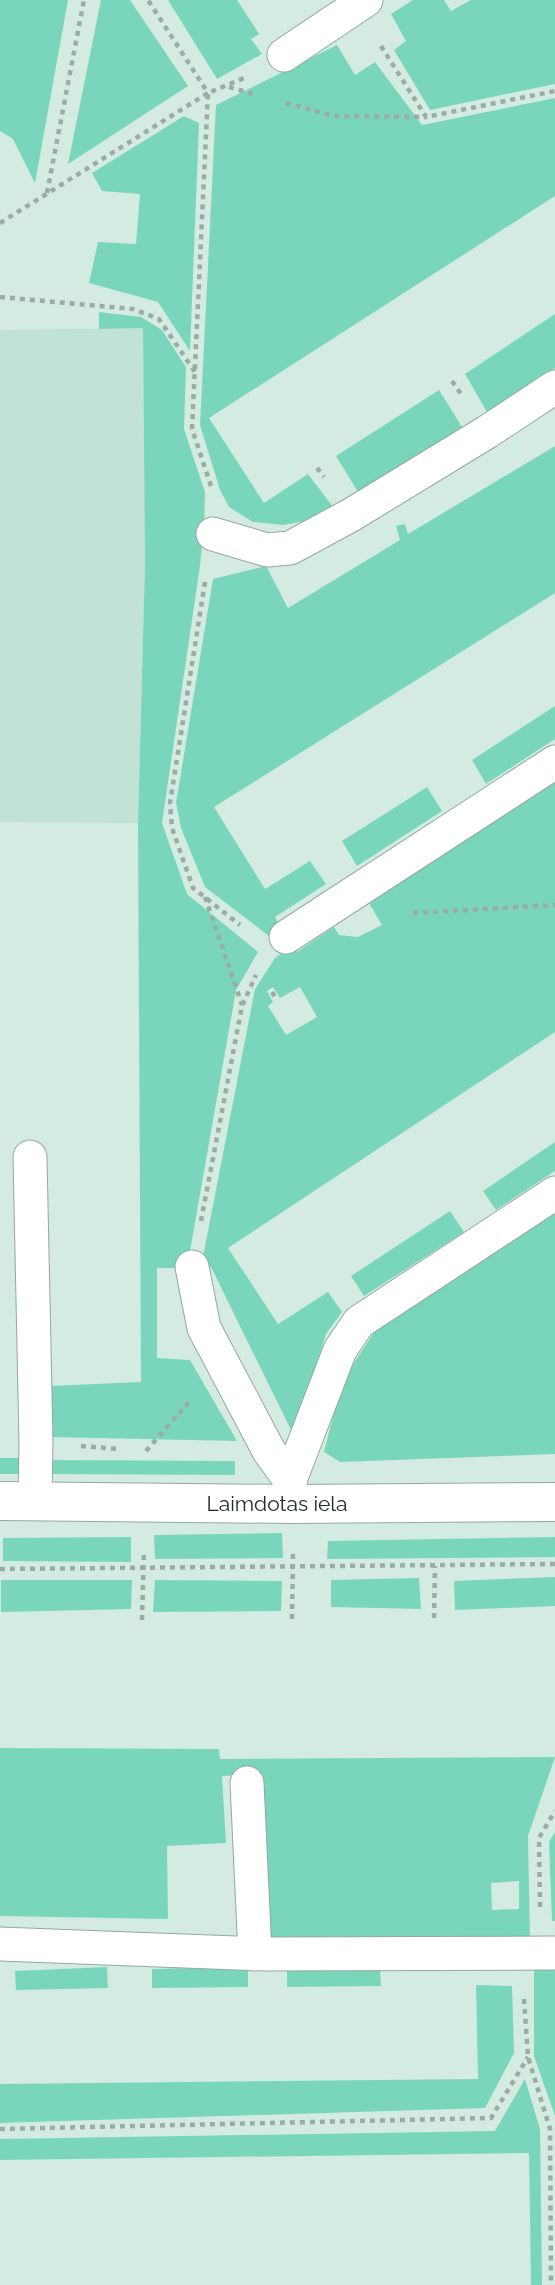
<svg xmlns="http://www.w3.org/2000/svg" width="555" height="2285" font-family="Raleway,sans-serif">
<rect width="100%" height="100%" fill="#d4ebe3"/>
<path fill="#c3e2d7" d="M 143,328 L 145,564 L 138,823 L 0,822 L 0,330 Z"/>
<g fill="#7ad6bb" fill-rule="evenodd">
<path d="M 0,0 L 68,0 L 35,183 L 13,139 L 0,131 Z"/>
<path d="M 101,0 L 130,0 L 188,86 L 68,164 Z"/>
<path d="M 168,0 L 237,0 L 259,34 L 251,39 L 262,54 L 217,79 Z"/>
<path d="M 413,0 L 444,0 L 451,11 L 471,0 L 555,0 L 555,84 L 430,110 L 394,50 L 406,41 L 391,14 Z"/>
<path d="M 337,45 L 355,75 L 375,62 L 422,125 L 555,98 L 555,196 L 209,418 L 264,503 L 308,474 L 333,507 L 310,520 L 283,525 L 253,522 L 229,507 L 220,490 L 200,425 L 216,105 Z"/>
<path d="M 184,116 L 199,123 L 190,351 L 158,302 L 89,283 L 98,242 L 136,244 L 140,194 L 102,191 L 92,173 Z"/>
<path d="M 99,312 L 141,317 L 162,330 L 186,367 L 184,429 L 205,492 L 204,526 L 200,566 L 162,823 L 187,894 L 258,952 L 236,990 L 187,1268 L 157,1268 L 157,1358 L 190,1360 L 237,1441 L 50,1437 L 50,1386 L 141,1382 L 138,823 L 145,564 L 143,328 L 99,329 Z"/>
<path d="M 555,314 L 555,368 L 487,412 L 465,374 Z"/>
<path d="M 439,390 L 462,427 L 358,492 L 336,456 Z"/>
<path d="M 555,446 L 555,593 L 214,807 L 265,889 L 310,861 L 326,884 L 275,917 L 281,928 L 269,936 L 205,887 L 181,828 L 176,803 L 213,579 L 266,566 L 288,608 L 400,540 L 396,526 L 405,524 L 408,534 Z"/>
<path d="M 555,706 L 555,739 L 486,784 L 472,760 Z"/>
<path d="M 555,781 L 555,1032 L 228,1248 L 278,1324 L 328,1292 L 342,1312 L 326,1334 L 294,1436 L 211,1267 L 201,1267 L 255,989 L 275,958 L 292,946 L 297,952 L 334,927 L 339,935 L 358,937 L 382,925 L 369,903 ZM 273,987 L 280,998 L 300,987 L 317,1017 L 286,1035 L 268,1006 L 273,1002 L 267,991 Z"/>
<path d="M 427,787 L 442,811 L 357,866 L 342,841 Z"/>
<path d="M 555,1142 L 555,1171 L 496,1210 L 483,1191 Z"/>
<path d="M 450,1211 L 464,1232 L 364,1296 L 351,1276 Z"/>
<path d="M 555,1213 L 555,1454 L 340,1462 L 324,1452 L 342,1381 L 377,1328 Z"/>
<path d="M 0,1458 L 21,1458 L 23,1474 L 0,1474 Z"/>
<path d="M 50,1460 L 235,1461 L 235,1475 L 51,1474 Z"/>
<path d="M 282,1533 L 283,1558 L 155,1559 L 154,1535 Z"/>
<path d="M 131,1537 L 131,1562 L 3,1561 L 3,1538 Z"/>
<path d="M 555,1537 L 555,1557 L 327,1559 L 328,1541 Z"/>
<path d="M 555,1577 L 555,1606 L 455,1610 L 454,1581 Z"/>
<path d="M 419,1578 L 421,1609 L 331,1607 L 331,1580 Z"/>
<path d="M 1,1580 L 132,1580 L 131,1609 L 1,1612 Z"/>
<path d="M 155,1580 L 282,1581 L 281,1611 L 153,1612 Z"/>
<path d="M 0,1748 L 219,1749 L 220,1759 L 555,1757 L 528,1836 L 530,1941 L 280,1940 L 271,1937 L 267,1927 L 263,1774 L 222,1776 L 226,1843 L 167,1846 L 168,1919 L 0,1916 ZM 519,1881 L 519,1909 L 492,1910 L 491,1883 Z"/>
<path d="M 555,1832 L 555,1921 L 552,1921 L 549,1842 Z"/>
<path d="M 534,1965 L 555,1965 L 555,2116 L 534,2056 Z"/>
<path d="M 107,1967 L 108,1988 L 16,1990 L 15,1971 Z"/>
<path d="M 248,1967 L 248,1987 L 152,1988 L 152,1969 Z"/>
<path d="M 287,1969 L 380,1969 L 381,1986 L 287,1987 Z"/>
<path d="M 476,1985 L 512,1986 L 514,2053 L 485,2108 L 0,2123 L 0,2084 L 478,2079 Z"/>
<path d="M 525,2079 L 540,2129 L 542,2285 L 531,2285 L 529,2153 L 0,2160 L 0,2139 L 495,2131 Z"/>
</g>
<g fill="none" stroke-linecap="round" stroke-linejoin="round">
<defs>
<g id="service">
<path d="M 284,55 L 366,0"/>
<path d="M 213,534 L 267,550 L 290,548 L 351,515 L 487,432 L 555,387"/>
<path d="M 286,937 L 555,762"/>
<path d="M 30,1157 L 36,1443 L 35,1501"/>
<path d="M 192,1267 L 204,1328 L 269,1451 L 290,1480 L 291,1498"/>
<path d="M 290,1480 L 340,1350 L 359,1322 L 555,1193"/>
<path d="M 247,1783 L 255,1954"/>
<path d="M 0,1944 L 265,1954 L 555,1953"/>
</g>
<path id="minor" d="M 0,1501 L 291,1504 L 555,1502"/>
</defs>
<use href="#service" stroke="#92a8a1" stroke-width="35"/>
<use href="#minor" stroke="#92a8a1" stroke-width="40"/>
<g stroke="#9aaca6" stroke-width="4.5" stroke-dasharray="5 5" stroke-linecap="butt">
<path d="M 381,46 L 426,117 L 555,91"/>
<path d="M 229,87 L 257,95"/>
<path d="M 286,103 L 333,116 L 426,117"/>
<path d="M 47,193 L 84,0"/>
<path d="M 0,223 L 208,93 L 148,0"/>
<path d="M 0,297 L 133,309 L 159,319 L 195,372"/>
<path d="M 452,381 L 461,394"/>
<path d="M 317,468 L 324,477"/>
<path d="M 211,486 L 192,429 L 208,93 L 244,78"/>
<path d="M 205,582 L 170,803 L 172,828 L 193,888 L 240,925"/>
<path d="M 205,897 L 242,1005"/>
<path d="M 413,913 L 555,905"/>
<path d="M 272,992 L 277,1000"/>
<path d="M 201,1221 L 242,1006 L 256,975"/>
<path d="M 81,1446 L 118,1449"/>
<path d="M 146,1451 L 189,1402"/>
<path d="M 0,1569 L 555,1564"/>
<path d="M 434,1618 L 435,1566"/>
<path d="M 292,1619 L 293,1554"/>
<path d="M 142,1620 L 144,1551"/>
<path d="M 540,1907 L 539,1838 L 555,1811"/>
<path d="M 524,1999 L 528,2057 L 550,2129 L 551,2285"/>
<path d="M 0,2129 L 491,2118 L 528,2057"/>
</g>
<use href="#service" stroke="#fff" stroke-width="33"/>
<use href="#minor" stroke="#fff" stroke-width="38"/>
</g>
<g text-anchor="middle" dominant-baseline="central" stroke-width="7" stroke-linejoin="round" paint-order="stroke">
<g font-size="21" fill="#222a27" stroke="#fff">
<text x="277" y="1503">Laimdotas iela</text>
</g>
</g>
</svg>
